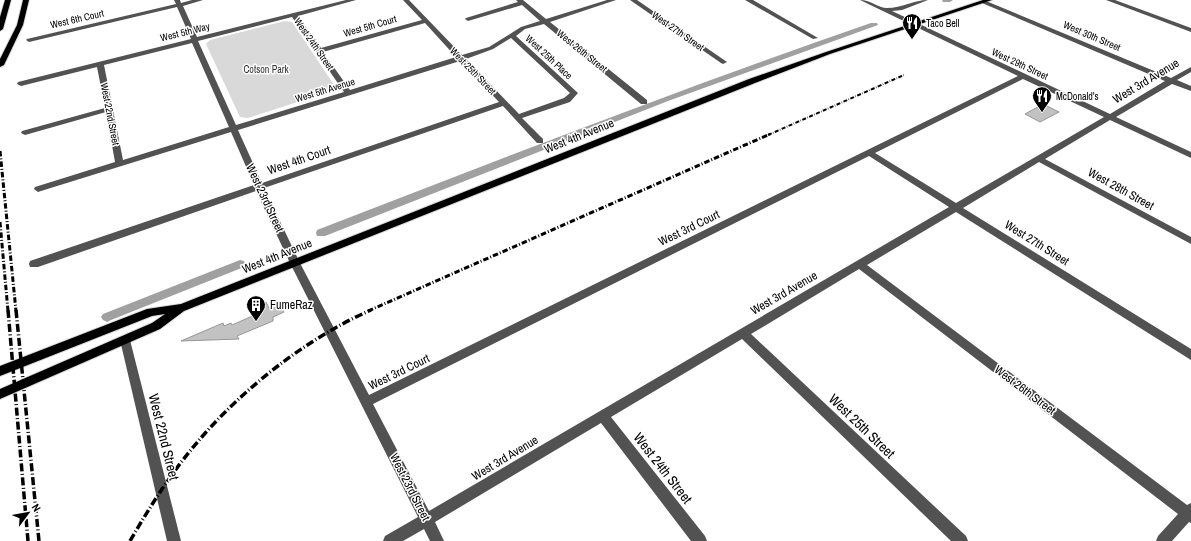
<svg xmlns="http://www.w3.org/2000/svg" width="1191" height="541" font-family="'Archivo Narrow',sans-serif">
<rect width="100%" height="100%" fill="#fff"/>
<path fill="#d9d9d9" d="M 285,21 L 292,22 L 336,88 L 335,90 L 248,118 L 240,117 L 206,44 L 210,40 Z"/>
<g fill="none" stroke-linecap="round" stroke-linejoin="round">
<g fill="#a0a0a0" fill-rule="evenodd">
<path d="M 942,0 L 953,0 L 950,2 L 943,2 Z"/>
<path d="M 871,23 L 877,23 L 878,25 L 668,101 L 325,236 L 317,236 L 316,233 L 317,230 C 501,159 685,87 871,23 Z"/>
<path d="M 240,260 L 244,261 L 245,264 L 244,267 L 111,320 L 107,322 L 103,320 L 101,317 L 103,314 Z"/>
</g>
</g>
<g fill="#c2c2c2" stroke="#969696">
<path d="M 1043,104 L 1059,112 L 1040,122 L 1025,114 Z"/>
<path d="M 266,302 L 270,310 L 280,305 L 284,312 L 273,317 L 273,321 L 237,336 L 239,339 L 181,341 L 223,323 L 224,326 L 231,323 L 232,325 L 257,314 L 254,308 Z"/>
</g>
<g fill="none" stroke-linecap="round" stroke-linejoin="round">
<defs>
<g id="major">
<path d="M 5,0 L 11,0 L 3,29 L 0,31 L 0,17 Z"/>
<path d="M 23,0 L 29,0 L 23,25 L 4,65 L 0,67 L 0,59 L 17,25 Z"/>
<path d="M 983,0 L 992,0 L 830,54 L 755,83 L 184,311 L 160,329 L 0,399 L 0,389 L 152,323 L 165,314 L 152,316 L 0,376 L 0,366 L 147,309 L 181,304 L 749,79 L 826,52 Z"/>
</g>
</defs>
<use href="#major" stroke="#dbdbdb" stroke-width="2"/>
<g fill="#525252" fill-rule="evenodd">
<path d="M 174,0 L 180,0 L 181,3 L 192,0 L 203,0 L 183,6 L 197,37 L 346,0 L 356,0 L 298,16 L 321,48 L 422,20 L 403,0 L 409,0 L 462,55 L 489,47 L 521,27 L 540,21 L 522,5 L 468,21 L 465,19 L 466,18 L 518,2 L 516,0 L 523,0 L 546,19 L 607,0 L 616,0 L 550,22 L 647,100 L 647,104 L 641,104 L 544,24 L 525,29 L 516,36 L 578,93 L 570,102 L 522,118 L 543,139 L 543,143 L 537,143 L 503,106 L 264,188 L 300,263 L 369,395 L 1018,76 L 860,0 C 871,0 878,8 887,8 C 902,8 914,0 928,0 L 902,10 L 892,11 L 1110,114 L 1165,81 L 982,3 L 982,1 L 986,1 L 1171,78 L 1191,67 L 1191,72 L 1177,80 L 1191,86 L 1191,91 L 1172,84 L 1116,117 L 1191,152 L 1191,158 L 1110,120 L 1045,159 L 1191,237 L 1191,244 L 1039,162 L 963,208 L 1191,349 L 1191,360 L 956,212 L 867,265 L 1187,505 L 1191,503 L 1191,523 L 1189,522 L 1172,541 L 1156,541 L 1158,536 L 1178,514 L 859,269 L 751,334 L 966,536 L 968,541 L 951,541 L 742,339 L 611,417 L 705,536 L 707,541 L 691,541 L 601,423 L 435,522 L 444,541 L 430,541 L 424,529 L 403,541 L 383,541 L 385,536 L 418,517 L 290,263 L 256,191 L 38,267 L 30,267 L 29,264 L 30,261 L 254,185 L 231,132 L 41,191 L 38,192 L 34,189 L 35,187 L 115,162 L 106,112 L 25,135 L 21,133 L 22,131 L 105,108 L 97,67 L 21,86 L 17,84 L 18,82 L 191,39 L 177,7 L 29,42 L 26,40 L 27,39 L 176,4 ZM 292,17 L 344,92 L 236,125 L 198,41 ZM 425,23 L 456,57 L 350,90 L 323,52 ZM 511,38 L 570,93 L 564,98 L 519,114 L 466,59 L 493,49 ZM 192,43 L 229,127 L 123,160 L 104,65 ZM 460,61 L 499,102 L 262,183 L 238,130 ZM 1023,79 L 1104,117 L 956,203 L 875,153 ZM 869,156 L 949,207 L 429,511 L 373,404 Z"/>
<path d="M 630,0 L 637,0 L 727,62 L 723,64 L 721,63 Z"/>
<path d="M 745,0 L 753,0 L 818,38 L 813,39 Z"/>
<path d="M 1106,0 L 1115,0 L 1191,28 L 1191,32 Z"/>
<path d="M 125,336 L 129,337 L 130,340 L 181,541 L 167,541 L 120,340 L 121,337 Z"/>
</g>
<use href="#major" fill="#000" fill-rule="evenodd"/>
<path stroke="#000" stroke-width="2" stroke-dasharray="4 1.5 0.5 1.5" stroke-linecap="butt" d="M 768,135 L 904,75"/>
<g stroke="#000" stroke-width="3" stroke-dasharray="5.5 2 1 2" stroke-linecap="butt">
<path d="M 0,151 L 16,311"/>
<path d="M 0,222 L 8,311"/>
<path d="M 368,311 L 770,134"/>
</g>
<g stroke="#000" stroke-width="3.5" stroke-dasharray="8 2.5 1 2.5" stroke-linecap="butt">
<path d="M 8,310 L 28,541"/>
<path d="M 16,310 L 39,541"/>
<path d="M 130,541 C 144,517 158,494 174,472 C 221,406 296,343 371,310"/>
</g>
</g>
<defs>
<symbol id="restaurant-pin" viewBox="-11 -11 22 30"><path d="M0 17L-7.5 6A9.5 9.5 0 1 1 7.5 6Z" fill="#000" stroke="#fff"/><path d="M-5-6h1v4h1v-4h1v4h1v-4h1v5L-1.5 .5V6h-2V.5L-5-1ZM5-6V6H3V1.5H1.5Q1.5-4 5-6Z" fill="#fff"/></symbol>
<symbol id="building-pin" viewBox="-11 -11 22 30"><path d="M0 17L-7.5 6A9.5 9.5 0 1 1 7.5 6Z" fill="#000" stroke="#fff"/><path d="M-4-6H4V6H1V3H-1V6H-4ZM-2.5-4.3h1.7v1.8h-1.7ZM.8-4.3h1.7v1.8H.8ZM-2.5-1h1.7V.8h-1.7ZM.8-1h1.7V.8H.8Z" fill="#fff"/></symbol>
</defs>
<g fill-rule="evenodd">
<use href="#restaurant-pin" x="901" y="12" width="22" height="30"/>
<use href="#restaurant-pin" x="1031" y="85" width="22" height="30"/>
<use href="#building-pin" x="245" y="294" width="22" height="30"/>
</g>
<g text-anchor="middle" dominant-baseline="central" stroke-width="3" stroke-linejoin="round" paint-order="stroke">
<g font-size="10" fill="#000" stroke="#fff">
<text transform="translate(77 19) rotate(-13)">West 6th Court</text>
<text transform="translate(370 26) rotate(-16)">West 5th Court</text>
<text transform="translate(678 31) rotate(35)">West 27th Street</text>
<text transform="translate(185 32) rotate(-14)">West 5th Way</text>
<text transform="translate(1092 36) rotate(23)">West 30th Street</text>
<text transform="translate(314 44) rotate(55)">West 24th Street</text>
<text transform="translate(582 51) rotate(39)">West 26th Street</text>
<text transform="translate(549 57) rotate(43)">West 25th Place</text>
<text transform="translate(1020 64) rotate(25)">West 29th Street</text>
<text transform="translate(473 71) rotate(46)">West 25th Street</text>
<text transform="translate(325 90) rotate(-17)">West 5th Avenue</text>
<text transform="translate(110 114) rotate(79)">West 22nd Street</text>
</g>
<g font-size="10" fill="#000" stroke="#fff" text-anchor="start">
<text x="926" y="23">Taco Bell</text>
<text x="1056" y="96">McDonald's</text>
</g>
<g font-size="10" fill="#303030" stroke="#fff">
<text x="266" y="69">Cotson Park</text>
</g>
<g font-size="12" fill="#000" stroke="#fff">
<text transform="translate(1146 81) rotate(-31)">West 3rd Avenue</text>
<text transform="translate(579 136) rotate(-22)">West 4th Avenue</text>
<text transform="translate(299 160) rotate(-19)">West 4th Court</text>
<text transform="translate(1121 189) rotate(29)">West 28th Street</text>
<text transform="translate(265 198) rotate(65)">West 23rd Street</text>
<text transform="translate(689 228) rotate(-26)">West 3rd Court</text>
<text transform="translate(1037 243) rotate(32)">West 27th Street</text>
<text transform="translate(277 256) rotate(-22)">West 4th Avenue</text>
<text transform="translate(784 293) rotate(-30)">West 3rd Avenue</text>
<text transform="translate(399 372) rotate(-26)">West 3rd Court</text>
<text transform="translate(1025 390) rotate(37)">West 26th Street</text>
<text transform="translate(505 458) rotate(-31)">West 3rd Avenue</text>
<text transform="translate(410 487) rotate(63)">West 23rd Street</text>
</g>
<g font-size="12" fill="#000" stroke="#fff" text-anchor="start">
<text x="270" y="305">FumeRaz</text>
</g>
<g font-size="14" fill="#000" stroke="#fff">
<text transform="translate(862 426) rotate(44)">West 25th Street</text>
<text transform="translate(164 437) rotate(76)">West 22nd Street</text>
<text transform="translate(663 468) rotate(52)">West 24th Street</text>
</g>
</g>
<g transform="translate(28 513) rotate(58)" stroke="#ffffff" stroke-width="3" paint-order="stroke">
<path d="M0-3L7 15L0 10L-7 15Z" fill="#000000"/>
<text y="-6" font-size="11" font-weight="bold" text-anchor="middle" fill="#000000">N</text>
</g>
</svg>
